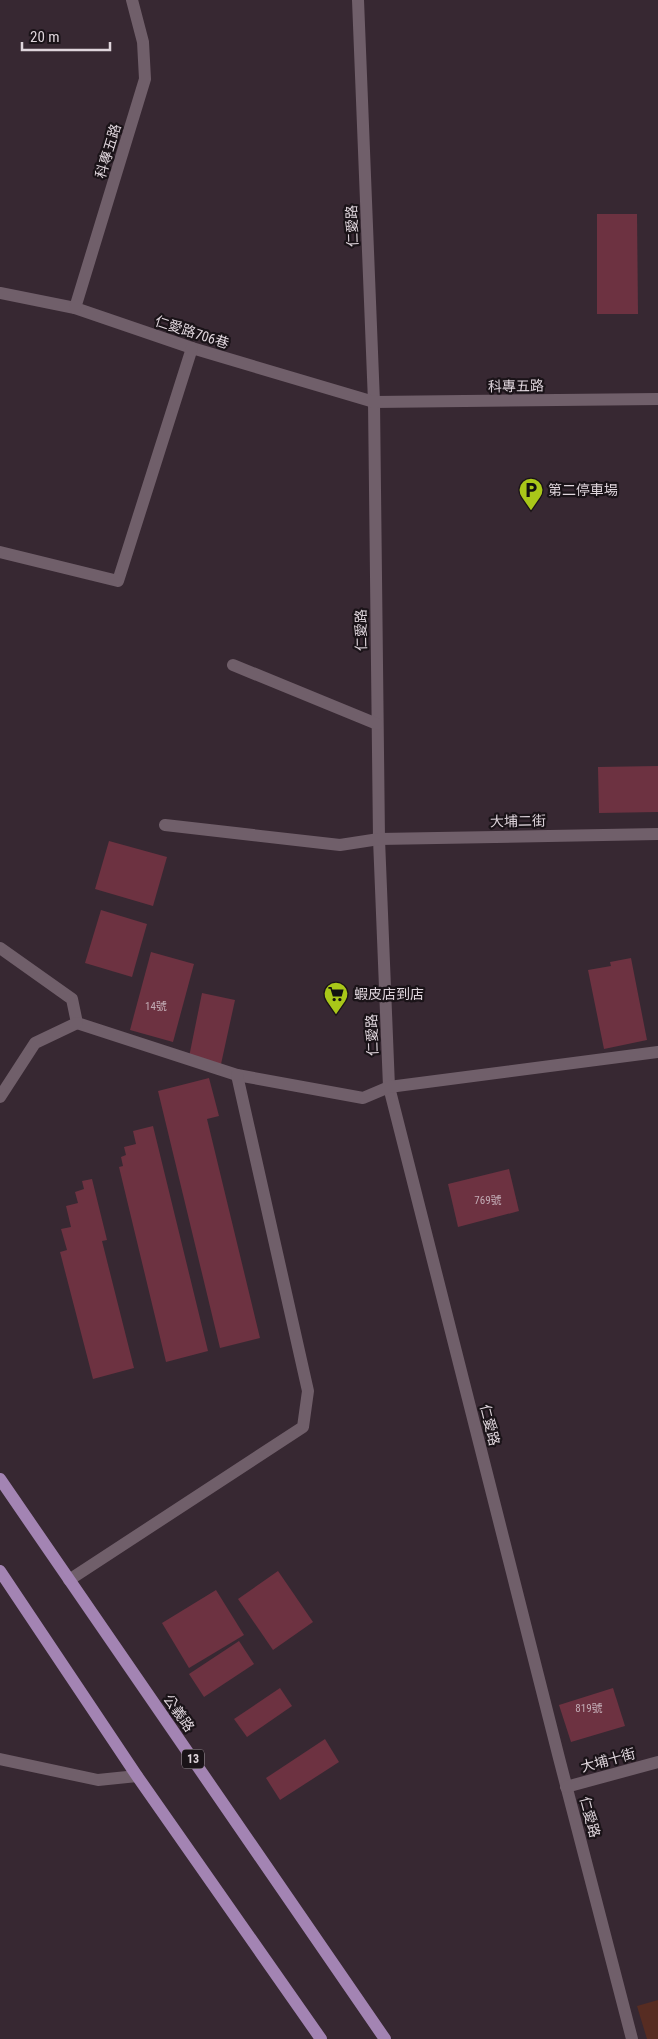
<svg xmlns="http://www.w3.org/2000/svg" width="658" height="2039" font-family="'Roboto Condensed','Noto Sans TC',sans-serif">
<rect width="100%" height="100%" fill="#372832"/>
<path fill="#572c22" d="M 658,2000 L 658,2039 L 647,2039 L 637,2006 Z"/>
<g fill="#6d3241">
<path d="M 597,214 L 637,214 L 638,314 L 597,314 Z"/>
<path d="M 658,766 L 658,812 L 599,813 L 598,767 Z"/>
<path d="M 109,841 L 167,857 L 153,906 L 95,889 Z"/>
<path d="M 101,910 L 147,924 L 132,977 L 85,963 Z"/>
<path d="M 151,952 L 194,964 L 173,1042 L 130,1030 Z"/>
<path d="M 631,958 L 647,1040 L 604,1049 L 588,970 L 611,966 L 610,962 Z"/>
<path d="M 202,993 L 235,1000 L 221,1064 L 189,1057 Z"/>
<path d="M 209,1078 L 219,1116 L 207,1119 L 260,1338 L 220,1348 L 158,1091 Z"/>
<path d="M 153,1126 L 208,1351 L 166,1362 L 119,1167 L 123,1166 L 121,1157 L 126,1155 L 124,1147 L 136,1144 L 133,1131 Z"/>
<path d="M 509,1169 L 519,1211 L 458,1227 L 448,1184 Z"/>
<path d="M 92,1179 L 107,1240 L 102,1241 L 134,1368 L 93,1379 L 60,1252 L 67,1250 L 61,1229 L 71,1227 L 66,1206 L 78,1203 L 75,1192 L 84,1189 L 82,1181 Z"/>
<path d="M 278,1571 L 313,1622 L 273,1650 L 238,1599 Z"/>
<path d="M 216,1590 L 244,1635 L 189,1668 L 162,1623 Z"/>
<path d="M 239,1641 L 254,1664 L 204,1697 L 189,1674 Z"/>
<path d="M 280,1688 L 292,1706 L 247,1737 L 234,1719 Z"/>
<path d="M 613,1688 L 625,1726 L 571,1742 L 559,1705 Z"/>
<path d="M 325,1739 L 339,1762 L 280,1800 L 266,1778 Z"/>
</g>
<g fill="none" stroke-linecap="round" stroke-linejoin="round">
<g stroke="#705f6a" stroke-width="12">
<path d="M 358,0 L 374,402 L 379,839 L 389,1087 L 559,1758 L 632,2039"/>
<path d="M 0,293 L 75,308 L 192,348 L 374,402 L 658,399"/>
<path d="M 75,308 L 145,79 L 143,42 L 132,0"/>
<path d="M 0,552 L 118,581 L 192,348"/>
<path d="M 233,665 L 377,724"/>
<path d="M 165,825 L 340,845 L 379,839 L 658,834"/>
<path d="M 0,948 L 72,999 L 77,1023 L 237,1075 L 363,1098 L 389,1087 L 658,1052"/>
<path d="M 0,1097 L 35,1043 L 77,1023"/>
<path d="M 69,1580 L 303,1427 L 308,1391 L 237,1075"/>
<path d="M 0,1759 L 98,1780 L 137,1776"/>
<path d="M 566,1787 L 658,1762"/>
</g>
<g stroke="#a384b3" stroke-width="12">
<path d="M 0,1479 L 385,2039"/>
<path d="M 0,1571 L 137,1776 L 321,2039"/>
</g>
</g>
<defs>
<symbol id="parking-pin" viewBox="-11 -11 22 30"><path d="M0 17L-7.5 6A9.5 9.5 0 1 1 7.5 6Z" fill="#a9c719" stroke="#1a1318"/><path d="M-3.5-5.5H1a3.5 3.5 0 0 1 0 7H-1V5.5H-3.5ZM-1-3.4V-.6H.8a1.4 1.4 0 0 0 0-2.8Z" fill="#111"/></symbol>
<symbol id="supermarket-pin" viewBox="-11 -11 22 30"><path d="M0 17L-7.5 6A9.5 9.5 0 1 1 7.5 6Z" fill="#a9c719" stroke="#1a1318"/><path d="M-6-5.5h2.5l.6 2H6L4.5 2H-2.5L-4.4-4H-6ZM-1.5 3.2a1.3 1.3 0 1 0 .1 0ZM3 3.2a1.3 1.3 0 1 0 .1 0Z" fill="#111"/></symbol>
</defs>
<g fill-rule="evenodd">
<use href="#parking-pin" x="517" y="476" width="28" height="38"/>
<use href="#supermarket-pin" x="322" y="980" width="28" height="38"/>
</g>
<g text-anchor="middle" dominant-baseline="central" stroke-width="4.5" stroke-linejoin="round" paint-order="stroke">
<g font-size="11" fill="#c2acb5">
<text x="156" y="1006">14號</text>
<text x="488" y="1200">769號</text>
<text x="589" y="1708">819號</text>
</g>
<rect fill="#1a1318" stroke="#a49ba1" stroke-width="1" x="182" y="1749.5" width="22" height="19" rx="4"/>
<g font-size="12" font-weight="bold" fill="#dfd5dc">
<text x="193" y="1759">13</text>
</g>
<g font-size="14" fill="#dfd5dc" stroke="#1a1318">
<text transform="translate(108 151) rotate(-73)">科專五路</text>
<text transform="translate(352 226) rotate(-92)">仁愛路</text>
<text transform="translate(192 332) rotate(18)">仁愛路706巷</text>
<text transform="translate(516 386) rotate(-1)">科專五路</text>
<text transform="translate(361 630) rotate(-91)">仁愛路</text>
<text transform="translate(518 821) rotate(-1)">大埔二街</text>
<text transform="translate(372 1035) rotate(-92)">仁愛路</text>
<text transform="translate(490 1425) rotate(76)">仁愛路</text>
<text transform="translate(179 1713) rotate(55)">公義路</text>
<text transform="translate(608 1760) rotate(-15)">大埔十街</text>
<text transform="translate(590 1817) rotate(75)">仁愛路</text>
</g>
<g font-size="14" fill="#dfd5dc" stroke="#1a1318" text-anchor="start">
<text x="548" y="490">第二停車場</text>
<text x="354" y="994">蝦皮店到店</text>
</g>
</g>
<path d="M22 42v8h88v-8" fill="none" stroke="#dfd5dc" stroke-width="2.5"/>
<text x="30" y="42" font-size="15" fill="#dfd5dc" stroke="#1a1318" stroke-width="4" paint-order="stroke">20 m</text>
</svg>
